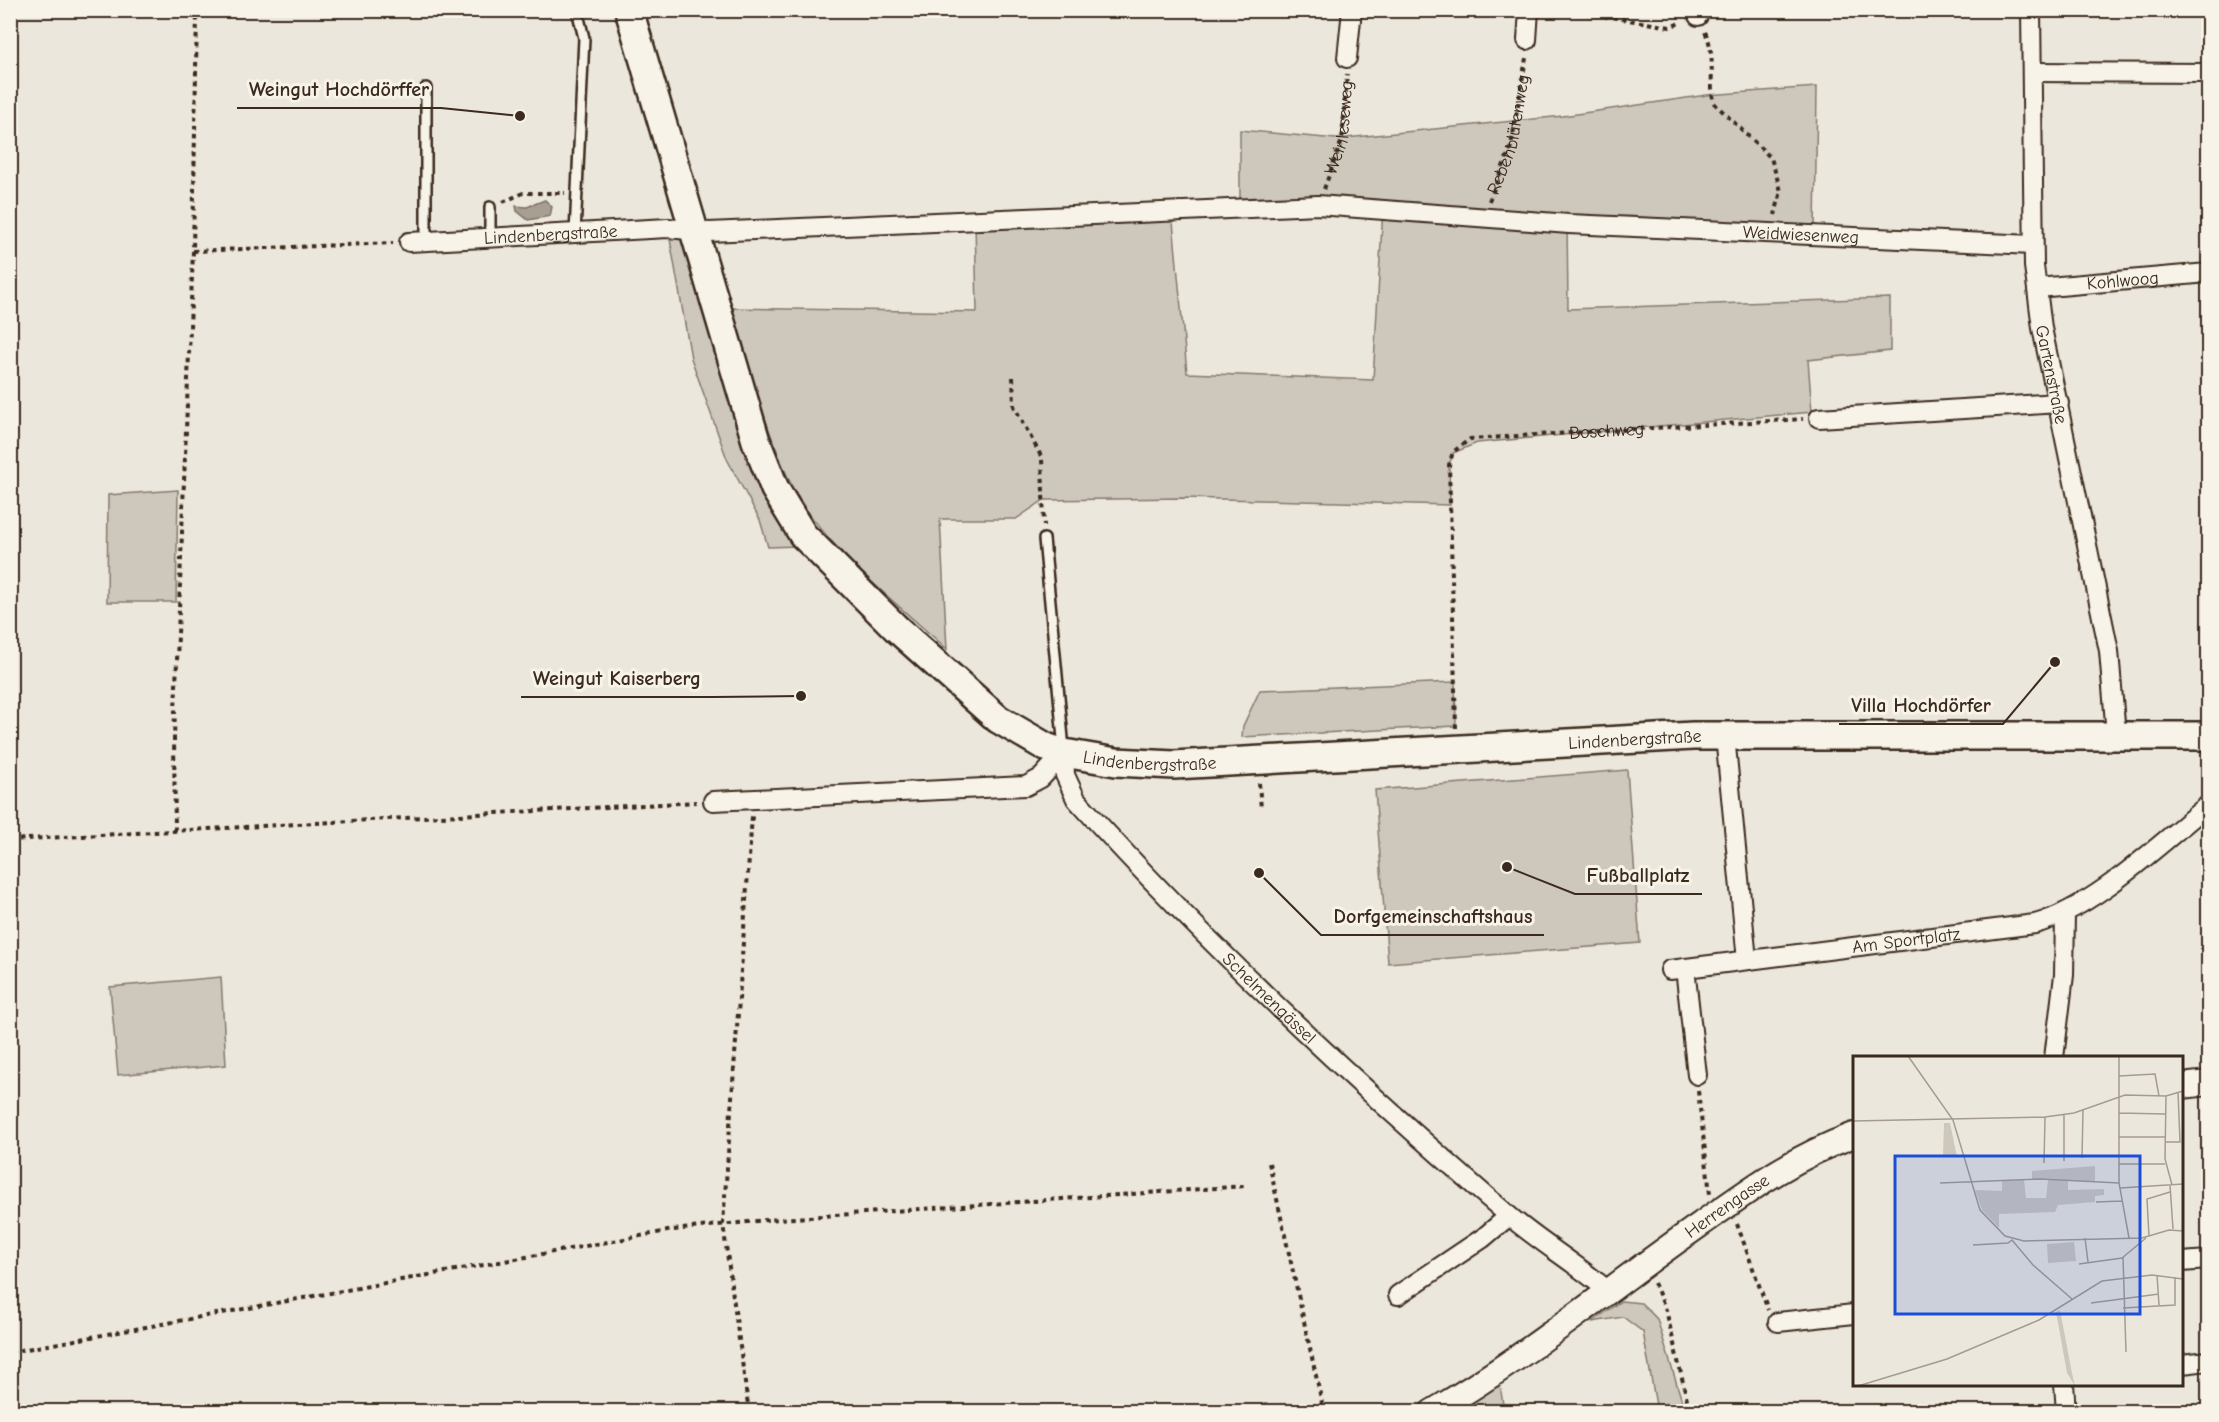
<svg xmlns="http://www.w3.org/2000/svg" width="2219" height="1422" font-family="'Comic Neue',sans-serif">
<rect width="100%" height="100%" fill="#ece7dc"/>
<filter id="ink" filterUnits="userSpaceOnUse"><feTurbulence type="fractalNoise" baseFrequency=".0167" numOctaves="2"/><feDisplacementMap in="SourceGraphic" scale="12" xChannelSelector="R" yChannelSelector="G"/><feConvolveMatrix kernelMatrix="1 2 1 2 8 2 1 2 1" color-interpolation-filters="sRGB"/></filter>
<g filter="url(#ink)">
<g fill="#cec8bc" stroke="#84796d" stroke-width="1.5">
<path d="M 1817,87 L 1815,231 L 1567,216 L 1568,309 L 1890,298 L 1890,351 L 1808,360 L 1812,412 L 1477,443 L 1453,453 L 1449,465 L 1450,505 L 1183,498 L 1044,500 L 1016,519 L 940,519 L 947,649 C 899,606 819,542 791,484 C 765,428 749,366 729,308 L 977,312 L 975,221 L 1172,211 L 1187,373 L 1373,380 L 1383,208 L 1240,204 L 1240,130 L 1336,139 L 1563,116 L 1707,95 Z"/>
<path d="M 668,228 L 687,244 L 798,546 L 768,547 L 760,520 L 727,459 L 691,358 Z"/>
<path d="M 178,490 L 176,602 L 107,602 L 108,495 Z"/>
<path d="M 1455,682 L 1456,726 L 1242,737 L 1243,726 L 1260,690 Z"/>
<path d="M 1627,770 L 1640,943 L 1388,963 L 1375,790 Z"/>
<path d="M 221,977 L 226,1065 L 118,1075 L 110,987 Z"/>
<path d="M 1621,1301 L 1641,1303 L 1657,1319 L 1685,1411 L 1657,1411 L 1643,1332 L 1623,1317 L 1592,1322 Z"/>
<path d="M 1500,1385 L 1504,1411 L 1462,1411 L 1461,1409 Z"/>
</g>
<path fill="#a89f93" stroke="#7c7064" stroke-width="1.5" d="M 545,200 L 552,207 L 550,216 L 528,220 L 517,211 L 516,206 L 527,207 Z"/>
<g fill="none" stroke-linecap="round" stroke-linejoin="round">
<defs>
<g id="service">
<path d="M 426,88 L 426,241"/>
<path d="M 490,207 L 490,239"/>
<path d="M 575,234 L 584,38 L 577,10"/>
<path d="M 1044,539 L 1064,749"/>
</g>
<g id="minor">
<path id="s4" d="M 2031,10 L 2034,266 L 2042,328 L 2109,651 L 2116,735"/>
<path d="M 1698,16 L 1698,10"/>
<path d="M 1527,40 L 1529,10"/>
<path d="M 1347,58 L 1352,10"/>
<path d="M 2032,72 L 2208,73"/>
<path id="s5" d="M 409,242 L 668,228 L 709,232 L 1318,205 L 1569,224 L 2033,245"/>
<path id="s6" d="M 2037,288 L 2208,273"/>
<path d="M 1819,418 L 2059,403"/>
<path d="M 1725,736 L 1747,960"/>
<path id="s7" d="M 1064,753 L 1065,775 L 1076,799 C 1208,946 1357,1085 1507,1214 C 1539,1242 1576,1263 1608,1291"/>
<path d="M 713,801 L 1026,786 L 1041,778 L 1064,753"/>
<path d="M 1685,968 L 1697,1075"/>
<path id="s8" d="M 1670,970 L 2035,924 C 2094,908 2159,844 2208,805"/>
<path d="M 2054,1058 L 2064,975 L 2065,914"/>
<path d="M 2182,1262 L 2208,1260"/>
<path d="M 1398,1295 L 1483,1238 L 1509,1216"/>
<path d="M 1778,1322 L 1854,1314"/>
<path d="M 2182,1364 L 2208,1361"/>
<path d="M 2064,1384 L 2066,1412"/>
</g>
<g id="tertiary">
<path d="M 2182,1086 L 2208,1083"/>
<path id="s9" d="M 1432,1412 C 1527,1357 1612,1286 1701,1224 C 1753,1187 1794,1157 1854,1135"/>
</g>
<g id="secondary">
<path id="s10" d="M 629,10 L 756,441 L 775,489 L 803,535 L 896,628 L 998,719 L 1046,747 L 1064,753 L 1116,762 L 1174,765 L 1693,736 L 2208,736"/>
</g>
</defs>
<use href="#service" stroke="#3b2a1e" stroke-width="14"/>
<use href="#minor" stroke="#3b2a1e" stroke-width="22"/>
<use href="#tertiary" stroke="#3b2a1e" stroke-width="28"/>
<use href="#secondary" stroke="#3b2a1e" stroke-width="32"/>
<g stroke="#3b2a1e" stroke-width="4" stroke-dasharray="4.5 4.5" stroke-linecap="butt">
<path d="M 1568,10 L 1670,27 L 1682,22"/>
<path d="M 1705,32 C 1717,55 1708,79 1714,103 L 1771,158 L 1781,191 L 1775,215"/>
<path id="s1" d="M 1324,189 L 1342,140 L 1347,74"/>
<path id="s2" d="M 1489,201 L 1511,147 L 1526,58"/>
<path d="M 503,202 L 523,193 L 565,193"/>
<path d="M 193,251 L 393,243"/>
<path d="M 1013,377 L 1014,406 L 1042,458 L 1044,526"/>
<path id="s3" d="M 1456,728 L 1449,465 L 1453,452 L 1470,439 L 1803,419"/>
<path d="M 1259,783 L 1261,809"/>
<path d="M 175,831 L 174,737 L 193,251 L 197,10"/>
<path d="M 10,840 L 696,802"/>
<path d="M 1698,1091 L 1710,1194"/>
<path d="M 1269,1163 L 1324,1412"/>
<path d="M 1737,1224 L 1768,1310"/>
<path d="M 1654,1283 L 1666,1310 L 1690,1412"/>
<path d="M 10,1352 L 673,1230 L 766,1220 L 1245,1186"/>
<path d="M 749,1412 L 723,1224 L 752,816"/>
</g>
<use href="#service" stroke="#f7f3e8" stroke-width="9"/>
<use href="#minor" stroke="#f7f3e8" stroke-width="18"/>
<use href="#tertiary" stroke="#f7f3e8" stroke-width="24"/>
<use href="#secondary" stroke="#f7f3e8" stroke-width="27"/>
</g>
</g>
<g text-anchor="middle" dominant-baseline="central" stroke-width="6" stroke-linejoin="round" paint-order="stroke">
<g font-size="18" fill="#3b2a1e" stroke="#f7f3e8">
<text stroke="none"><textPath href="#s1" startOffset="64">Weinleseweg</textPath></text>
<text stroke="none"><textPath href="#s2" startOffset="70">Rebenblütenweg</textPath></text>
<text stroke="none"><textPath href="#s5" startOffset="1394">Weidwiesenweg</textPath></text>
<text stroke="none"><textPath href="#s5" startOffset="142">Lindenbergstraße</textPath></text>
<text stroke="none"><textPath href="#s6" startOffset="86">Kohlwoog</textPath></text>
<text stroke="none"><textPath href="#s4" startOffset="366">Gartenstraße</textPath></text>
<text stroke="none"><textPath href="#s3" startOffset="435">Boschweg</textPath></text>
<text stroke="none"><textPath href="#s10" startOffset="1470">Lindenbergstraße</textPath></text>
<text stroke="none"><textPath href="#s10" startOffset="984">Lindenbergstraße</textPath></text>
<text stroke="none"><textPath href="#s8" startOffset="238">Am Sportplatz</textPath></text>
<text stroke="none"><textPath href="#s7" startOffset="326">Schelmengässel</textPath></text>
<text stroke="none"><textPath href="#s9" startOffset="360">Herrengasse</textPath></text>
</g>
</g>
<g transform="translate(1853 1056)">
<rect width="330" height="330" fill="#ece7dc"/>
<path d="M 91,67 L 97,67 L 104,101 L 90,99 ZM 242,110 L 242,126 L 215,124 L 215,134 L 251,133 L 251,139 L 242,140 L 242,146 L 205,149 L 202,156 L 146,158 L 146,172 L 129,154 L 122,134 L 149,135 L 149,125 L 171,124 L 173,142 L 193,142 L 195,124 L 179,123 L 179,115 ZM 221,186 L 223,205 L 195,207 L 194,188 ZM 207,254 L 219,317 L 222,330 L 214,317 L 203,256 Z" fill="#cec8bc"/>
<path fill="none" stroke="#a59b90" stroke-width="1.5" d="M 55,0 L 100,64 L 127,154 L 152,180 L 171,185 L 289,182 L 316,174 L 330,175M 266,0 L 266,127 L 276,182M 266,20 L 302,18 L 306,40M 313,40 L 312,103 L 319,129M 266,57 L 312,58M 0,65 L 192,61 L 221,57 L 272,39 L 313,40 L 330,35M 266,81 L 312,81M 312,86 L 327,86 L 325,36M 229,102 L 230,54M 211,105 L 211,59M 191,107 L 192,61M 266,108 L 312,108M 87,127 L 187,123 L 266,127M 317,129 L 320,173M 267,132 L 330,128M 243,146 L 269,145M 296,180 L 294,143 L 317,136M 232,182 L 235,206M 120,189 L 155,187 L 159,184 L 180,209 L 219,243M 270,201 L 273,296M 226,208 L 269,202 L 293,182M 304,219 L 306,249M 238,247 L 306,238M 270,252 L 322,249 L 322,221M 5,330 L 94,303 L 186,264 L 249,225 L 299,219 L 330,223"/>
<path fill="#1d4ed8" fill-opacity="0.15" stroke="#1d4ed8" stroke-width="3" d="M 42,100 L 287,100 L 287,258 L 42,258 Z"/>
<rect width="330" height="330" fill="none" stroke="#3b2a1e" stroke-width="3"/>
</g>
<path fill="none" stroke="#3b2a1e" stroke-width="2" d="M520 116L441 108H237M801 696L712 697H521M2055 662L2003 724H1839M1507 867L1575 894H1702M1259 873L1321 935H1544"/>
<g fill="#3b2a1e" stroke="#f7f3e8" stroke-width="2">
<circle cx="520" cy="116" r="6"/>
<circle cx="801" cy="696" r="6"/>
<circle cx="2055" cy="662" r="6"/>
<circle cx="1507" cy="867" r="6"/>
<circle cx="1259" cy="873" r="6"/>
</g>
<g font-size="20" text-anchor="middle" font-weight="bold" fill="#3b2a1e" stroke="#f7f3e8" stroke-width="6" stroke-linejoin="round" paint-order="stroke">
<text x="339" y="96">Weingut Hochdörffer</text>
<text x="617" y="685">Weingut Kaiserberg</text>
<text x="1921" y="712">Villa Hochdörfer</text>
<text x="1638" y="882">Fußballplatz</text>
<text x="1433" y="923">Dorfgemeinschaftshaus</text>
</g>
<rect width="2219" height="1422" fill="none" stroke="#f7f3e8" stroke-width="36"/>
<rect x="18" y="18" width="2183" height="1386" fill="none" stroke="#3b2a1e" stroke-width="2" filter="url(#ink)"/>
</svg>
